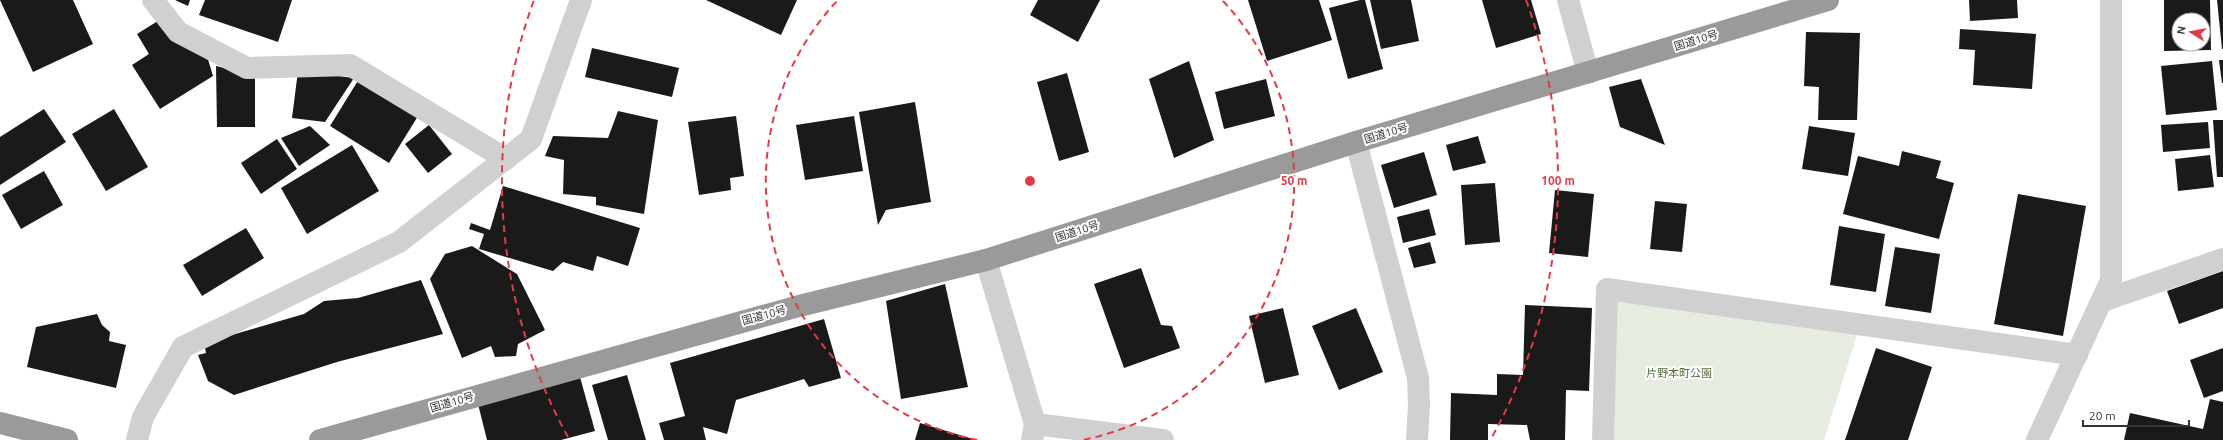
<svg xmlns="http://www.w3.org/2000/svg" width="2223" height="440" font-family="Ubuntu,'Noto Sans JP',sans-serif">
<rect width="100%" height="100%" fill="#fff"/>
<path fill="#e6ecdf" d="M 1614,296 L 1858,332 L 1824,440 L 1611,440 Z"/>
<g fill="#1a1a1a" fill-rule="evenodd">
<path d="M 0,0 L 73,0 L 93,44 L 33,72 Z"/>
<path d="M 175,0 L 190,0 L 188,6 Z"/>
<path d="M 205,0 L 292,0 L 278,42 L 199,15 Z"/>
<path d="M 706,0 L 797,0 L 781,35 Z"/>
<path d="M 1038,0 L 1100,0 L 1078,42 L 1030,15 Z"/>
<path d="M 1248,0 L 1319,0 L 1332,40 L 1267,61 Z"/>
<path d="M 1360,0 L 1365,0 L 1383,69 L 1348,79 L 1329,8 Z"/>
<path d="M 1370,0 L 1411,0 L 1419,41 L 1381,49 Z"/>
<path d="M 1482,0 L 1531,0 L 1541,34 L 1496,48 Z"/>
<path d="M 1969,0 L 2017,0 L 2018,18 L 1970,21 Z"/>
<path d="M 2164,0 L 2210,0 L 2211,50 L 2164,51 ZM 2179,20 L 2203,20 L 2203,44 L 2179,44 Z"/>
<path d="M 2217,0 L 2223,0 L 2223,49 L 2222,49 Z"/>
<path d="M 161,19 L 207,56 L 213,76 L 160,109 L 132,65 L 149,54 L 137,34 Z"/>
<path d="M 1960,29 L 2036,34 L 2032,89 L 1973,85 L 1975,50 L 1959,49 Z"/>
<path d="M 1806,32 L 1860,33 L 1857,120 L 1818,120 L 1819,87 L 1804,86 Z"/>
<path d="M 592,48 L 679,68 L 672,97 L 585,77 Z"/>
<path d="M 2219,60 L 2223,60 L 2223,83 L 2222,83 Z"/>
<path d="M 1189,61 L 1214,140 L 1174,158 L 1149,79 Z"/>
<path d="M 2212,61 L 2217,110 L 2166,115 L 2161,66 Z"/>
<path d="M 216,66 L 255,75 L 255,127 L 217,127 Z"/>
<path d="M 298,71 L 354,78 L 325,122 L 292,118 Z"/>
<path d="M 1067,73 L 1089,152 L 1059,161 L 1037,82 Z"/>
<path d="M 359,79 L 418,116 L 389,163 L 330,126 Z"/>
<path d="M 1266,79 L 1275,116 L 1224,129 L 1215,92 Z"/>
<path d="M 1641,79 L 1665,145 L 1620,127 L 1609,87 Z"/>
<path d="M 915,102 L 931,202 L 886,210 L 878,225 L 859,112 Z"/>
<path d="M 44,109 L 66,142 L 0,185 L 0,137 Z"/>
<path d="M 114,109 L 148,167 L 106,191 L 72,134 Z"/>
<path d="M 618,111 L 658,120 L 644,214 L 596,205 L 596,197 L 563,194 L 564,160 L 545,156 L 553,136 L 608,138 Z"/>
<path d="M 736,116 L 744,176 L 730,178 L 731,190 L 699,195 L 688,122 Z"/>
<path d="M 854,116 L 863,171 L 805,180 L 796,125 Z"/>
<path d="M 2213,120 L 2223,120 L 2223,177 L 2217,177 Z"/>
<path d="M 2208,122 L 2210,148 L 2163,152 L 2161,125 Z"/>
<path d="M 429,125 L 452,154 L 428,173 L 405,144 Z"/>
<path d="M 310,126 L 330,145 L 299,166 L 281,138 Z"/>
<path d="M 1809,126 L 1855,133 L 1848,176 L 1802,169 Z"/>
<path d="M 1478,136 L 1486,163 L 1453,171 L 1446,145 Z"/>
<path d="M 277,139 L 297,169 L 261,194 L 241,163 Z"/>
<path d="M 352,145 L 379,191 L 307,234 L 281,188 Z"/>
<path d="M 1902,151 L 1941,161 L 1936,178 L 1954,183 L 1939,239 L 1843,214 L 1858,156 L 1899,166 Z"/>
<path d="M 1424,152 L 1437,195 L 1394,208 L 1381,165 Z"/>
<path d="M 2210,155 L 2214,187 L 2178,191 L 2175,159 Z"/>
<path d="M 44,171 L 63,205 L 21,229 L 2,195 Z"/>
<path d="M 1495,183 L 1500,242 L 1465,245 L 1461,185 Z"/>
<path d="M 503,186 L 640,228 L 628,266 L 597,256 L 593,271 L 563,262 L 553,271 L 479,249 L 484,234 L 469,229 L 471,223 L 490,230 Z"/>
<path d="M 1555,190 L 1594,194 L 1588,257 L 1549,253 Z"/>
<path d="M 2018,194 L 2086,206 L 2063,336 L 1994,324 Z"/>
<path d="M 1655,201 L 1687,204 L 1682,252 L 1650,249 Z"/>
<path d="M 1429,209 L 1436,235 L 1403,243 L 1397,217 Z"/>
<path d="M 1839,226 L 1885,234 L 1876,292 L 1830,285 Z"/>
<path d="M 246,228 L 264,258 L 202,296 L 183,265 Z"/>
<path d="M 1430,242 L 1436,263 L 1414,268 L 1408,248 Z"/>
<path d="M 472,246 L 517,274 L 545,330 L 518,344 L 516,356 L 495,357 L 491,346 L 462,358 L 430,279 L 445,254 Z"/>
<path d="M 1895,247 L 1940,254 L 1931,313 L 1885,306 Z"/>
<path d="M 1141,268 L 1161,325 L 1172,326 L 1180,348 L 1124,368 L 1094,284 Z"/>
<path d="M 2223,271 L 2223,308 L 2179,324 L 2167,291 Z"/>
<path d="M 421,280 L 443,334 L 337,362 L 234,395 L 208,381 L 198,355 L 206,353 L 204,343 L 304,314 L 324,301 L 358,298 Z"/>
<path d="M 945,284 L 968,387 L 901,399 L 886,301 Z"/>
<path d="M 1525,305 L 1592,308 L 1589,391 L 1566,390 L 1565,440 L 1530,440 L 1527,425 L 1488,424 L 1488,440 L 1450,440 L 1451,393 L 1497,395 L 1497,374 L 1523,375 Z"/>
<path d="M 1283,308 L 1299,375 L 1265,383 L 1249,316 Z"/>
<path d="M 1356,308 L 1383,372 L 1339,390 L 1312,326 Z"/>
<path d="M 97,314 L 102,325 L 110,332 L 109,341 L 126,345 L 116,388 L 27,367 L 36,327 Z"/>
<path d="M 824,319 L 841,378 L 809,387 L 804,379 L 736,400 L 727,434 L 703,427 L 706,440 L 664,440 L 659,423 L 685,416 L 670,363 Z"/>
<path d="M 1876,348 L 1932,367 L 1908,440 L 1845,440 Z"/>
<path d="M 2223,348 L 2223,391 L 2204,398 L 2190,360 Z"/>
<path d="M 627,375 L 646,440 L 608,440 L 592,385 Z"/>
<path d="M 580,377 L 595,431 L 561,440 L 487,440 L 478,404 Z"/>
<path d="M 2210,399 L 2223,402 L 2223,440 L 2124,440 L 2130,413 L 2203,429 Z"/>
<path d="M 920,423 L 976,440 L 915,440 Z"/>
</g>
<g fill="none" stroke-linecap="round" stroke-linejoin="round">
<g stroke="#d0d0d0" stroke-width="22">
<path d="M 153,0 L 178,32 L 247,68 L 350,65 L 506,159"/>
<path d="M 1568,0 L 1588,73"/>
<path d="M 1356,142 L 1418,378 L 1419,404 L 1417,440"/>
<path d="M 986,260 L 1035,424 L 1032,440"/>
<path d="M 2102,301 L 2223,259"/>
<path d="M 1035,424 L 1163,440"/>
<path d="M 137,440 L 143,417 L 183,347 L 399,242 L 531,139 L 581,0"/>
<path d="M 1603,440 L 1607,289 L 2077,355"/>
<path d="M 2037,440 L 2111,280 L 2111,0"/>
</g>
<g stroke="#9a9a9a" stroke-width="22">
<path d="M 0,423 L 67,440"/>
<path d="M 320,440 L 799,306 L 986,260 L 1356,142 L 1828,0"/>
</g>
</g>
<g fill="none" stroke="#e63946" stroke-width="2" stroke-dasharray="7 5">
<path d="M977 440A264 264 0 0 1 837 1M1223 1A264 264 0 0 1 1083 440"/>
<path d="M568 437A528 528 0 0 1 534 0M1526 0A528 528 0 0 1 1492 437"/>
</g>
<g text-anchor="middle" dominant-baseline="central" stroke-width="4" stroke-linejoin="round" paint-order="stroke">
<g font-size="11" fill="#333" stroke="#fff">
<text transform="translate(1696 40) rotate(-17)">国道10号</text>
<text transform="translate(1386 133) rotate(-17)">国道10号</text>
<text transform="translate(1077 231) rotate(-18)">国道10号</text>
<text transform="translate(764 315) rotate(-15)">国道10号</text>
<text transform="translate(452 402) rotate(-16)">国道10号</text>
</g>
<g font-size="11" fill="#56703f" stroke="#fff">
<text x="1679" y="373">片野本町公園</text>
</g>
</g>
<circle cx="1030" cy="181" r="6" fill="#e63946" stroke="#fff" stroke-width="2"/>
<g font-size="12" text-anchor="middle" font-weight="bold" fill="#e63946" stroke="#fff" stroke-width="4" stroke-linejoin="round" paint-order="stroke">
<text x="1294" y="185">50 m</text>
<text x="1558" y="185">100 m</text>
</g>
<g transform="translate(2191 32) rotate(281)"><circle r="19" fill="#ffffff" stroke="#adadad"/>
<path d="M0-3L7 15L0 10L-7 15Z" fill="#e63946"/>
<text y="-6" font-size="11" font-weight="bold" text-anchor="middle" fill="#333333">N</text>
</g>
<path d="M2083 420v6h106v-6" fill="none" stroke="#333333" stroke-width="2"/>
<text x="2089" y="420" font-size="12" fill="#333333" stroke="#ffffff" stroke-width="3" paint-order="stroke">20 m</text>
</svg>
